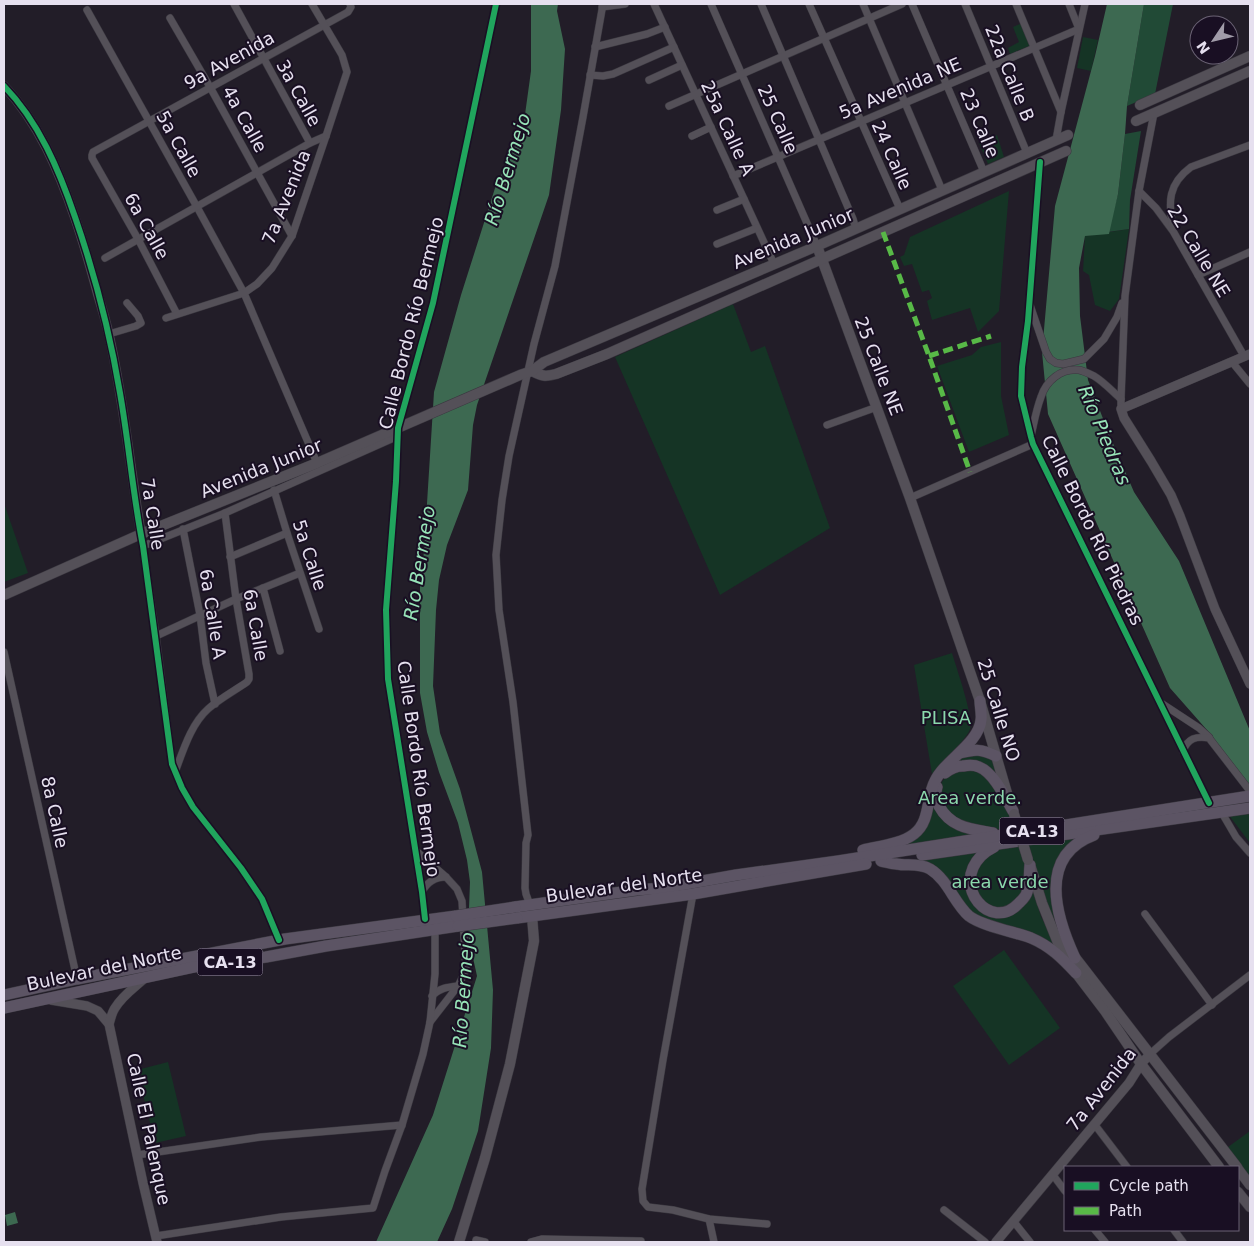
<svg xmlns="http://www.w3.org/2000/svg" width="1254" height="1246" font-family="'DejaVu Sans',sans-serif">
<rect width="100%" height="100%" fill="#221d28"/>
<g fill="#153425">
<path d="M 1022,23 L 1032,45 L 1010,54 L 1008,48 L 1019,42 L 1013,27 Z"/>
<path d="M 1083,37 L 1098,40 L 1091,71 L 1077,68 Z"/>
<path d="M 997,135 L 1004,157 L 988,164 L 979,143 Z"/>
<path d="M 1009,191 L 999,311 L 978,332 L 970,308 L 932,320 L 927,301 L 932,298 L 929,290 L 922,292 L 912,264 L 904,266 L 900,257 L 904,255 L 910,237 Z"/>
<path d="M 1129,229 L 1119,299 L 1110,311 L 1095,305 L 1089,275 L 1083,271 L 1085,236 Z"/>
<path d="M 733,304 L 751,352 L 765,346 L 830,528 L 720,595 L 615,357 Z"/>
<path d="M 1001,342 L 1001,396 L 1009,435 L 969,452 L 937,366 L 972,355 L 981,347 Z"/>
<path d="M 4,506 L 5,506 L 28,573 L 4,582 Z"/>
<path d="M 952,653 C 956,667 974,717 970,729 C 967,739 940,764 932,774 L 914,665 Z"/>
<path d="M 975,752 L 993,757 L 1001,785 L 992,773 L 949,766 L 962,755 Z"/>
<path d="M 969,768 L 989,778 L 1007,806 L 1013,828 C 985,832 971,824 946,814 C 944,807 939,797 939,791 C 941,774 957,772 969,768 Z"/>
<path d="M 935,805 L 981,833 L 867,852 L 904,842 L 929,816 Z"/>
<path d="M 1250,811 L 1250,843 L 1228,814 Z"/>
<path d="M 1080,838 L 1058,862 L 1060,933 L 1047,904 L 1028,845 Z"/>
<path d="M 1019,846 L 1027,871 L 1027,883 L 1014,905 L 995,910 L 979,899 L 974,881 L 981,860 L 995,849 Z"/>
<path d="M 982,851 L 969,893 L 1007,914 L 1032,885 L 1041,917 L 1049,931 L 1055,948 L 970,913 L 943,877 L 905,862 Z"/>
<path d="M 1004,950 L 1060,1028 L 1009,1065 L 953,986 Z"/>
<path d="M 168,1062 L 186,1136 L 155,1143 L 137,1070 Z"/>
<path d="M 1250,1131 L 1250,1185 L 1224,1150 Z"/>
</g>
<g fill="#214a36">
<path d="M 1144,4 L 1173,4 L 1155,94 L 1127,106 Z"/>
<path d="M 1141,131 L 1130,200 L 1129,229 L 1108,232 L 1118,194 L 1125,134 Z"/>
</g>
<g fill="#3d6951">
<path d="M 531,4 L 558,4 L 557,11 L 565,49 L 561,110 L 549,195 L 477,405 L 473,425 L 468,490 L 447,545 L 439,580 L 436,610 L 433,686 L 440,733 L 460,789 L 482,872 L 493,990 L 491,1048 L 478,1131 L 452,1209 L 437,1242 L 376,1242 L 433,1115 L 477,976 L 468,935 L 470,882 L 467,860 L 458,823 L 439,772 L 427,732 L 420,693 L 420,584 L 424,551 L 434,392 L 461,295 L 496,185 L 523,129 L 531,71 Z"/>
<path d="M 1107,4 L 1144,4 L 1127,106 L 1125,134 L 1118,194 L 1109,234 L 1085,236 L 1079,268 L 1080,316 L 1088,380 L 1109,434 L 1134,492 L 1179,561 L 1250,731 L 1250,786 L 1207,730 L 1170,688 L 1048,414 L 1042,352 L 1055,206 L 1095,56 Z"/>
<path d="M 15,1212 L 18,1223 L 7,1226 L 5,1215 Z"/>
</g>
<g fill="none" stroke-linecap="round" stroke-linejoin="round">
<defs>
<g id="minor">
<path d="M 234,4 L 310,143"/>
<path d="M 654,4 L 774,264"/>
<path d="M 711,4 L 817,246"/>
<path d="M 761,4 L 853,219 L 856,229"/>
<path d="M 809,4 L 900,209"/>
<path d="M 863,4 L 942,190"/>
<path d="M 912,4 L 984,172"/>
<path d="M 965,4 L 1027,153"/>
<path d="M 1016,4 L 1061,112"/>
<path d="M 602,7 L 625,4"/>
<path d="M 87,10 L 197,207 L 244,293 L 317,463"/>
<path d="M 170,18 L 210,87 L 292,236"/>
<path d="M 595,47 L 647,34 L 665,27"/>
<path d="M 590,75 L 603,76 L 613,74 L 674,47"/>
<path d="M 649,80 L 682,65"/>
<path d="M 669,106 L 902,4"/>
<path d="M 692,136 L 711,127"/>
<path d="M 1056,140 L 1061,112 L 1085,4"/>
<path d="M 1040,162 L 1028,321 L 1022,367 L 1021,396 L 1031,437 L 1033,444 L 1209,803"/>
<path d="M 733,176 L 1079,29 L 1069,4"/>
<path d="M 1139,191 L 1156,208 L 1173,231 L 1244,356"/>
<path d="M 717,210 L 744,199"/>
<path d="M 1173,228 C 1168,202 1168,184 1191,167 L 1250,145"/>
<path d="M 717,244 L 757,228"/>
<path d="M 105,258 L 310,143 L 326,136"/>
<path d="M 1198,275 L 1250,252"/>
<path d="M 1030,305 L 1046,352 L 1050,359 L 1056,363 L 1063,364 L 1084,359 L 1104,339 L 1117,317 L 1122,303"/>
<path d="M 177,314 L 138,239 L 92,158 L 92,155 L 93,152 L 348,12 L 351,7 L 350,4"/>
<path d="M 166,318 L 244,293 L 257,284 L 272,268 L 292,236 L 326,136 L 347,72 L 342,55 L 312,4"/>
<path d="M 109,334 L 136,326 L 141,323 L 138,316 L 127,303"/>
<path d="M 1232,362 L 1250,384"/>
<path d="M 1121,409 L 1121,399 L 1125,296 L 1139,191 L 1154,113"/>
<path d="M 827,425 L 877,407"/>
<path d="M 1031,436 C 1034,423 1036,410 1041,397 C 1046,381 1061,368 1079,370 C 1084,371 1090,374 1094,376 C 1104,382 1113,392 1121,399"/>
<path d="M 274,490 L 287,533 L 319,629"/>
<path d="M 910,498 L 1033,444"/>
<path d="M 183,529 L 200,615 L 206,663 L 215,704"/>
<path d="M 141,534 L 156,636 L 172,764 L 182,788 L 193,807 L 241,868 L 262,899 L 279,940"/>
<path d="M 143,546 L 225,513 L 398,436"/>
<path d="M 230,557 L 287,533"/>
<path d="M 263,588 L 280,651"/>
<path d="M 156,636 L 236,599 L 300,573"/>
<path d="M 4,652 L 77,979"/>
<path d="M 1161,703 L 1199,728 L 1209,737"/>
<path d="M 1183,751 C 1188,738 1196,736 1209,738 L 1250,791"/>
<path d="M 175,772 C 183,751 191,724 208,709 C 219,699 234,691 247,682 L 249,679 L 249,674 L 236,599 L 225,513"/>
<path d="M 1222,813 L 1236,837 L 1250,853"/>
<path d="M 415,850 L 446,877 L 457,889 L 462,901 L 466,970 L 458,986 L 430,1022"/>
<path d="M 422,892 C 427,882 435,877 446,877"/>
<path d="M 693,894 L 663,1060 L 642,1189 L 643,1201 L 648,1207 L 673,1210 L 709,1219 L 767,1224"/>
<path d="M 530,905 L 526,894 L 525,888 L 526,843 L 528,835 L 513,702 L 499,610 L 496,555 L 502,500 L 509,456 L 534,344 L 555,266 L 583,117 L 603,4"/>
<path d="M 1145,914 L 1212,1005"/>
<path d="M 425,919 L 422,892 L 388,679 L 386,610 L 396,481 L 398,428 L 433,303 L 496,4"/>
<path d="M 432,996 C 439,988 448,987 458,986"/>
<path d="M 1150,1054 L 1169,1037 L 1250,975"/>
<path d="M 1095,1125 L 1127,1167"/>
<path d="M 137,1155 L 261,1137 L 402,1125"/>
<path d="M 1053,1175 L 1065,1191"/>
<path d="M 944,1210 L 985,1242"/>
<path d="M 709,1219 L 714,1242"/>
<path d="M 1014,1222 L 1030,1242"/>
<path d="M 1095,1230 L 1105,1242"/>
<path d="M 1174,1230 L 1183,1242"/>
<path d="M 156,1236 L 281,1217 L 373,1208 L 385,1171 L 402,1125 L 423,1054 L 430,1022 L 435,974 L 435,929"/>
<path d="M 476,1240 L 485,1242"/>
<path d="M 531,1242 L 542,1239 L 641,1241"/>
</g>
<g id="tertiary">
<path d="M 4,86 C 39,123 59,171 75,218 C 84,244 91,269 98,295 C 102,308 106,322 109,335 C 124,401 130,468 141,534"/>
<path d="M 1250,354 L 1121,409 L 1124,418 L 1151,461 L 1171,495 L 1180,516 L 1215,609 L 1250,684"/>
<path d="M 51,1000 L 87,1006 L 98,1011 L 109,1024 L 143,1183 L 157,1242"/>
<path d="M 109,1024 C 111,1018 112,1012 115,1008 C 122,996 135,987 145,978"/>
<path d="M 996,1242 L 1129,1083 L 1141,1064 L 1150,1054"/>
</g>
<g id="secondary">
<path d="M 1140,105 L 1250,56"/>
<path d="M 1136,121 L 1250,71"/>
<path d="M 817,246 L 910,498 L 980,701 L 1009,800"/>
<path d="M 532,371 C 542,376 545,377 556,374 L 607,354 L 1066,151"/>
<path d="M 4,595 L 141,534 L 317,463 L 520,375 L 532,371 L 544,362 L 817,246 L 1068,135"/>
<path d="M 1031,868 L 1042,903 L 1058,943 L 1076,973 L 1105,1011 L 1141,1064 L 1219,1167"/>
<path d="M 1071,952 L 1237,1167"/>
<path d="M 1238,1169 L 1250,1185"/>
<path d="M 1238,1192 L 1250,1207"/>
<path d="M 459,1242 L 485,1158 L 510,1064 L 534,941 L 532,916"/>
</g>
<g id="trunk">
<path d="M 960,753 C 976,749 981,749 996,756"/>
<path d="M 945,773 C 951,768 956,766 963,766 C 968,765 975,765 979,767 C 994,773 1005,797 1013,811"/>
<path d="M 937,787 C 935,793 936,800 939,806 C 951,828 971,829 993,833"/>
<path d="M 994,847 C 990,849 985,852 981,856 C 951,887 991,932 1018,904 C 1021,901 1026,897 1027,892 C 1030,884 1029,874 1030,865"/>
<path d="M 863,850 C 880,846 901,844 914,834 C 931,821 926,797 935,781 C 944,761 979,743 981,720 C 982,714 980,707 980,701"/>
<path d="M 922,855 L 1250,808"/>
<path d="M 881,861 C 886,862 891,864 896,864 C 908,866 919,863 930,869 C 948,880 954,903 969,916 C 982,926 1015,932 1031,938 C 1050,946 1062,958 1076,973"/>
<path d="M 515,907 L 636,890 L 663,888 L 736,875 L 838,861 L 1250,796"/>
<path d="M 517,918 L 693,894 L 866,864"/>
<path d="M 1075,958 C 1056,917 1037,856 1094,835"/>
<path d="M 4,995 L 77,979 L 285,939 L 456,916"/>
<path d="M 4,1008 L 194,967 L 266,957 L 326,946 L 458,926"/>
</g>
</defs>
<use href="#minor" stroke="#3b3840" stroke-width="8"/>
<use href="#tertiary" stroke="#3b3840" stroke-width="10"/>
<use href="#secondary" stroke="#3b3840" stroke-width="11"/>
<use href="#trunk" stroke="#3b3840" stroke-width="12"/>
<use href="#minor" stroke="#545058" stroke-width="7"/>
<use href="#tertiary" stroke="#545058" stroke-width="9"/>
<use href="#secondary" stroke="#545058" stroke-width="10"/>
<use href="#trunk" stroke="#5c5464" stroke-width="11"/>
<defs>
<path id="secondary-bridge" d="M 1014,814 L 1028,860"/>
<g id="trunk-bridge">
<path d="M 456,916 L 515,907"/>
<path d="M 458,926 L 517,918"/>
</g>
</defs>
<use href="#secondary-bridge" stroke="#3b3840" stroke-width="11" stroke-linecap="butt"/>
<use href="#trunk-bridge" stroke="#3b3840" stroke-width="12" stroke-linecap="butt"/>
<use href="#secondary-bridge" stroke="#545058" stroke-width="10"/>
<use href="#trunk-bridge" stroke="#5c5464" stroke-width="11"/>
<g stroke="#58b947" stroke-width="5" stroke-dasharray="10 5" stroke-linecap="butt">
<path d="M 883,232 L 929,356 L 970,472"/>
<path d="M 929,356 L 991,336"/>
</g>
<defs>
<g id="cycleway">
<path d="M 4,86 C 39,122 59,170 75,217 C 95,275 110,333 120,393 C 129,444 133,496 143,546 L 172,764 L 182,788 L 193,807 L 241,868 L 262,899 L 279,940"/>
<path d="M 1040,162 L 1028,321 L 1022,367 L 1021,396 L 1031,437 L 1033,444 L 1209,803"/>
<path d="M 425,919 L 422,892 L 388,679 L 386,610 L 396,481 L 398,428 L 433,303 L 496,4"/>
</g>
</defs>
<use href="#cycleway" stroke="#190f23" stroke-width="9"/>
<use href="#cycleway" stroke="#20a55d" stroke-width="6"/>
</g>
<g text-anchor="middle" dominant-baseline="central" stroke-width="4" stroke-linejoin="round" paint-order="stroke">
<g fill="#190f23" stroke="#a8a1b2" stroke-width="1">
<rect x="999.5" y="817.5" width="65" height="27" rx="4"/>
<rect x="197.5" y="948.5" width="65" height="27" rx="4"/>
</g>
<g font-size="16" font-weight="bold" fill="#e6e0ef">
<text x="1032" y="831">CA-13</text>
<text x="230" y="962">CA-13</text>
</g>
<g font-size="18" fill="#e6e0ef" stroke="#190f23">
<text transform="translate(229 60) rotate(-29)">9a Avenida</text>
<text transform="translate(1010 73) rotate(68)">22a Calle B</text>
<text transform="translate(900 88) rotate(-23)">5a Avenida NE</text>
<text transform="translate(299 93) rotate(61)">3a Calle</text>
<text transform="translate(245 119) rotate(61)">4a Calle</text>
<text transform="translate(778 119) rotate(66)">25 Calle</text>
<text transform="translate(980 123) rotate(67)">23 Calle</text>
<text transform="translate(728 128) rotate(65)">25a Calle A</text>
<text transform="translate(179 144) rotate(61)">5a Calle</text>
<text transform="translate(892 155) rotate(66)">24 Calle</text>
<text transform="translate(286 197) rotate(-68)">7a Avenida</text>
<text transform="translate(147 226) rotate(61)">6a Calle</text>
<text transform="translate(793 238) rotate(-23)">Avenida Junior</text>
<text transform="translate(1199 251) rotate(59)">22 Calle NE</text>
<text transform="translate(411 323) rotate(-76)">Calle Bordo Río Bermejo</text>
<text transform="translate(879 366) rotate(69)">25 Calle NE</text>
<text transform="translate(261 468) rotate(-22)">Avenida Junior</text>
<text transform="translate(153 514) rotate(81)">7a Calle</text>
<text transform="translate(1093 530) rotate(64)">Calle Bordo Río Piedras</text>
<text transform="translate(310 555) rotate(72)">5a Calle</text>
<text transform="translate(213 614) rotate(81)">6a Calle A</text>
<text transform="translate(256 625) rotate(80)">6a Calle</text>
<text transform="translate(999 710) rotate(73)">25 Calle NO</text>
<text transform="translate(419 769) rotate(82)">Calle Bordo Río Bermejo</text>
<text transform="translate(55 812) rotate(78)">8a Calle</text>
<text transform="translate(624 885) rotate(-8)">Bulevar del Norte</text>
<text transform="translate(104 968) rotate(-12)">Bulevar del Norte</text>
<text transform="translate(1101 1089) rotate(-52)">7a Avenida</text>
<text transform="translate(149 1129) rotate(78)">Calle El Palenque</text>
</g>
<g font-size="18" fill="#8bd8ac" stroke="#190f23">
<text x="946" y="717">PLISA</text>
<text x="970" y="797">Area verde.</text>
<text x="1000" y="881">area verde</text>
</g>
<g font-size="19" font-style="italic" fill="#97e4b8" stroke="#190f23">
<text transform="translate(507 169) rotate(-73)">Río Bermejo</text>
<text transform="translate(1105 435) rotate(67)">Río Piedras</text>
<text transform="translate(419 563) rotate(-81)">Río Bermejo</text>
<text transform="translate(463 990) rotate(-86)">Río Bermejo</text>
</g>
</g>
<rect width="1254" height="1246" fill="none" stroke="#e6e0ef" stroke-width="10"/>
<rect x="1064" y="1166" width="175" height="65" fill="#190f23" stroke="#6b6375"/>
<rect x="1074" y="1182" width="25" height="8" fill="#20a55d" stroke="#6b6375"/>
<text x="1109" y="1191" font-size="15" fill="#e6e0ef">Cycle path</text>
<rect x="1074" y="1207" width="25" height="8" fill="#58b947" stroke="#6b6375"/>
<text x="1109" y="1216" font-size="15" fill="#e6e0ef">Path</text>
<g transform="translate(1214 40) rotate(235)"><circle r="24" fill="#190f23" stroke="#6b6375"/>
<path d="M0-4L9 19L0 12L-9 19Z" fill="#a19ca9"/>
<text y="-8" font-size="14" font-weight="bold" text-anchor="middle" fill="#e6e0ef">N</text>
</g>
</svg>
